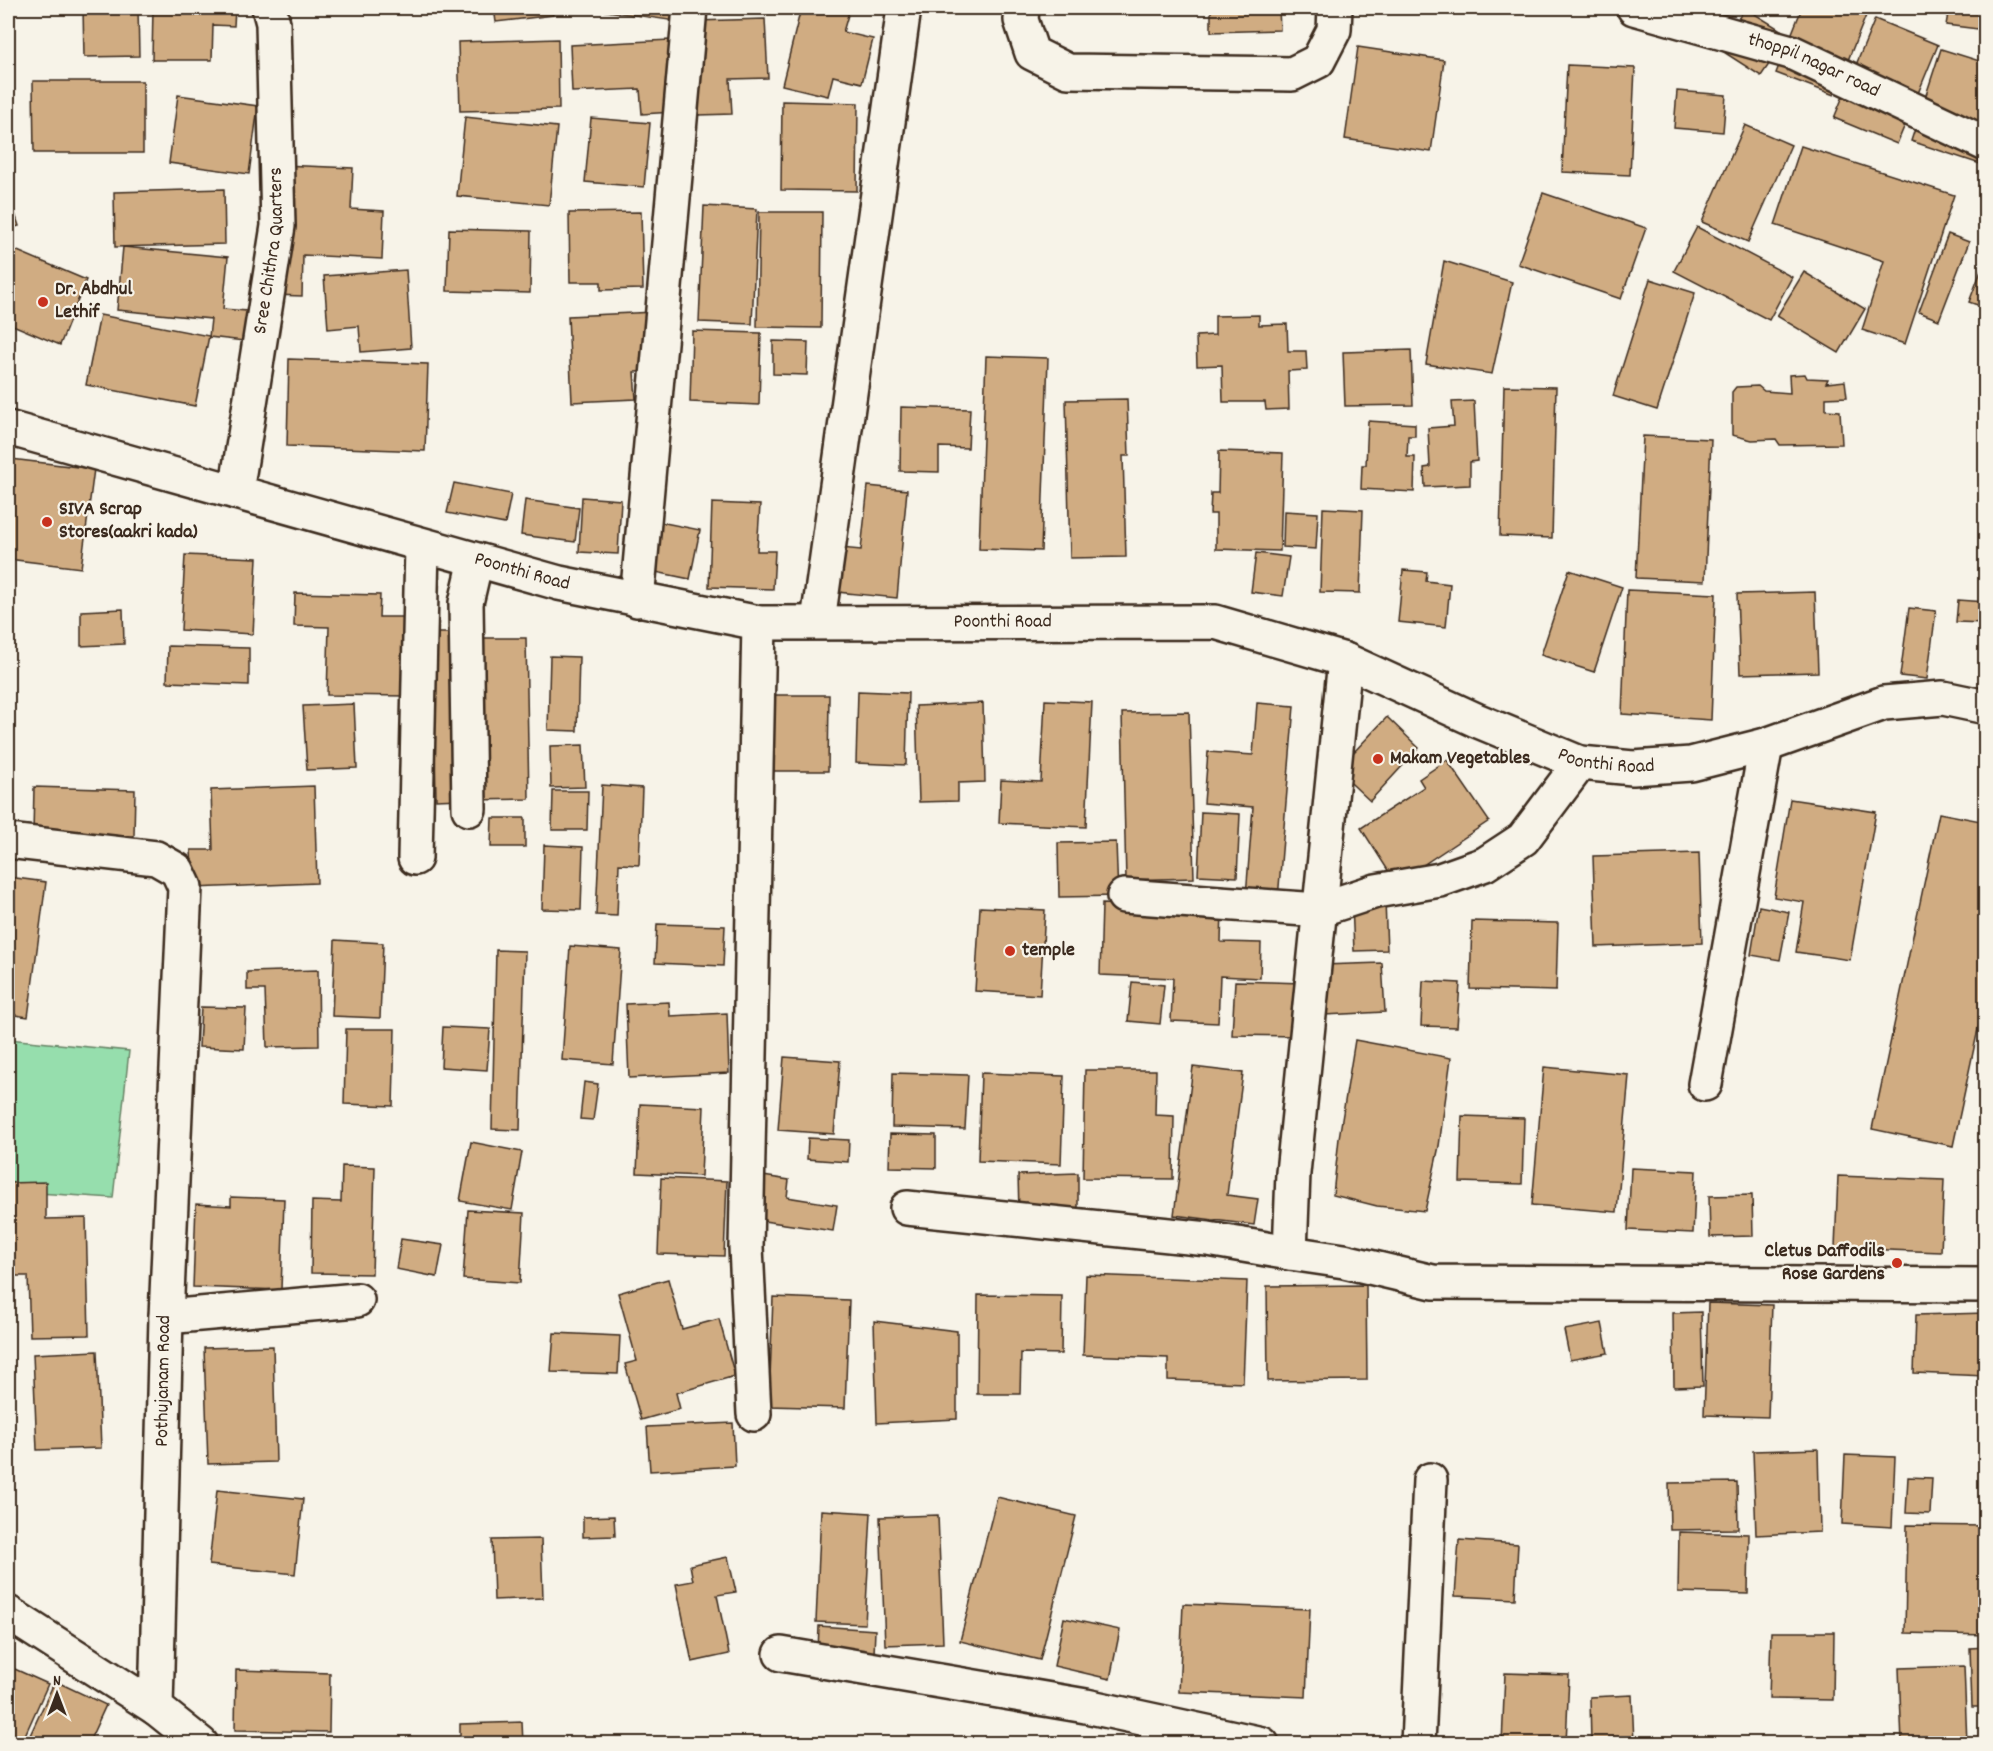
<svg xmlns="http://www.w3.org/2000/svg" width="1993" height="1751" font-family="Dekko,sans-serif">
<rect width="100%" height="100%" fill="#f7f3e8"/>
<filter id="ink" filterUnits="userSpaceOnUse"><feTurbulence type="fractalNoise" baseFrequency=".0167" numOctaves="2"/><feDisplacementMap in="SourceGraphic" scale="12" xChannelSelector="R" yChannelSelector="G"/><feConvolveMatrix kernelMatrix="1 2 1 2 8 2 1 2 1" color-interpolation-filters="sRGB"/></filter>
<g filter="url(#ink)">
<path fill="#96dead" stroke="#688466" stroke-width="1.5" d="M 8,1039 L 129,1051 L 113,1198 L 8,1191 Z"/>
<g fill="#d0ac82" stroke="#3b2a1e" stroke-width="1.5">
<path d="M 83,8 L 138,8 L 139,56 L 84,57 Z"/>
<path d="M 153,8 L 235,8 L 234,26 L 213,25 L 212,60 L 152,60 Z"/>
<path d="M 494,8 L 552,8 L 553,15 L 496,22 Z"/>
<path d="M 607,8 L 685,8 L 683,22 L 606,11 Z"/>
<path d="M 801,8 L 850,8 L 843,32 L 873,39 L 862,83 L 833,76 L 828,96 L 782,85 Z"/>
<path d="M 1211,8 L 1279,8 L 1280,30 L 1211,32 Z"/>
<path d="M 1745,8 L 1789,35 L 1761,76 L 1719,49 Z"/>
<path d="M 1802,8 L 1869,8 L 1834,95 L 1776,73 Z"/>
<path d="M 1949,8 L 1986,8 L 1986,30 L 1946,25 Z"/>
<path d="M 765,19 L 768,78 L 730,79 L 732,114 L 699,115 L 695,21 Z"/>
<path d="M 1875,19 L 1938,45 L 1897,144 L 1834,118 Z"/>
<path d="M 558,39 L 559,109 L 460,111 L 458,42 Z"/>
<path d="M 670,40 L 673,112 L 642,114 L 640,89 L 572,92 L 570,45 Z"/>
<path d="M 1358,47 L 1444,60 L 1431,152 L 1345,139 Z"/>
<path d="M 1941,49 L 1986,63 L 1986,166 L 1911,141 Z"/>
<path d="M 1567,65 L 1635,68 L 1630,175 L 1562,172 Z"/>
<path d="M 33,81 L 143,81 L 143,153 L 34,153 Z"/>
<path d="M 1677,91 L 1726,95 L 1723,132 L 1674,128 Z"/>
<path d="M 178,95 L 258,106 L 249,174 L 169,163 Z"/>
<path d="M 782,101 L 858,103 L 857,191 L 781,190 Z"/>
<path d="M 465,117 L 557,127 L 549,205 L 457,196 Z"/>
<path d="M 591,118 L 650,123 L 644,187 L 585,182 Z"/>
<path d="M 1745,125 L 1791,145 L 1748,242 L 1702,222 Z"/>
<path d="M 1801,146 L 1954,195 L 1905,344 L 1862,330 L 1884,261 L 1775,225 Z"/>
<path d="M 281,165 L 353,168 L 351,209 L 384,211 L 382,259 L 303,255 L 302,296 L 274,295 Z"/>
<path d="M 224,189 L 225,244 L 115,247 L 114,192 Z"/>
<path d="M 8,192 L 19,226 L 8,229 Z"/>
<path d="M 1543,193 L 1646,228 L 1621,299 L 1518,264 Z"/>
<path d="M 704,206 L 757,209 L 752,324 L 699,322 Z"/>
<path d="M 641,212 L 643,289 L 601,290 L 601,282 L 570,282 L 569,213 Z"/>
<path d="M 759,212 L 822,212 L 821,328 L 757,327 Z"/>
<path d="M 1697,227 L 1792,277 L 1769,320 L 1674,271 Z"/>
<path d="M 449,229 L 531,231 L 530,293 L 447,291 Z"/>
<path d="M 1948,234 L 1969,242 L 1939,320 L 1919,312 Z"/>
<path d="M 8,247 L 86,280 L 60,345 L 8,323 Z"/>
<path d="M 123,247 L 228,257 L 223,309 L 247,311 L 244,341 L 209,337 L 211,319 L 117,310 Z"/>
<path d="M 1986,258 L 1986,308 L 1969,302 Z"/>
<path d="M 1444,261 L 1512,282 L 1492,374 L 1426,364 Z"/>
<path d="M 406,270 L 411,348 L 361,352 L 359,326 L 328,329 L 324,276 Z"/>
<path d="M 1804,272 L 1865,309 L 1839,353 L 1777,316 Z"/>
<path d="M 1650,279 L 1695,293 L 1657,410 L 1613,396 Z"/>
<path d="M 655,312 L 658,371 L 634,372 L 636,399 L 572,402 L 568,316 Z"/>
<path d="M 100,315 L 209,336 L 195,406 L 86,385 Z"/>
<path d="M 1259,315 L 1259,325 L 1287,324 L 1288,351 L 1306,351 L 1307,370 L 1288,371 L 1289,409 L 1266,410 L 1265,402 L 1223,402 L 1222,365 L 1197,366 L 1196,336 L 1215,335 L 1215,316 Z"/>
<path d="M 692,331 L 761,333 L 759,405 L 690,402 Z"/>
<path d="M 773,341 L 808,342 L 807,375 L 773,374 Z"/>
<path d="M 1411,350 L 1413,405 L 1345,406 L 1343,352 Z"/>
<path d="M 986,356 L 1048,358 L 1041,551 L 979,549 Z"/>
<path d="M 289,359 L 428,364 L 425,451 L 287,446 Z"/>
<path d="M 1805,374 L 1807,378 L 1828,379 L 1826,383 L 1845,381 L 1847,397 L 1826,398 L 1826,410 L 1840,411 L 1842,444 L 1780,445 L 1776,439 L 1752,440 L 1732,435 L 1732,392 L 1736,387 L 1758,386 L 1764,391 L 1790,393 L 1789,375 Z"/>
<path d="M 1504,386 L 1556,387 L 1552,538 L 1500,536 Z"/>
<path d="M 1127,399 L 1129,456 L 1123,456 L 1126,557 L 1070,558 L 1066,400 Z"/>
<path d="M 1474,401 L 1477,461 L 1470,462 L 1470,485 L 1425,487 L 1424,468 L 1430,467 L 1428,428 L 1454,426 L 1452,402 Z"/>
<path d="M 901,407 L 970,409 L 968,448 L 939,447 L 939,472 L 900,471 Z"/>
<path d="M 1368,421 L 1415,424 L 1415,436 L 1408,436 L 1407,457 L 1415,457 L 1414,492 L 1361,489 L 1362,465 L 1366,465 Z"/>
<path d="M 1643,436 L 1711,439 L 1705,581 L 1636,578 Z"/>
<path d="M 1219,451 L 1283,453 L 1280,551 L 1216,549 L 1216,514 L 1210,514 L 1211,493 L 1218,493 Z"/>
<path d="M 11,459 L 94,469 L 81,568 L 8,559 L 8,485 Z"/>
<path d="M 454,483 L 511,494 L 505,524 L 447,513 Z"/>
<path d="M 868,486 L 907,490 L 897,598 L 837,592 L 841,548 L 861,550 Z"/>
<path d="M 582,497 L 621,500 L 618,554 L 579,552 Z"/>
<path d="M 525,500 L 579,508 L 575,542 L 521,535 Z"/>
<path d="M 712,503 L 760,505 L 757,551 L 775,551 L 773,589 L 709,587 Z"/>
<path d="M 1323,508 L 1363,510 L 1360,593 L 1320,592 Z"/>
<path d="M 1284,511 L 1318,513 L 1316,549 L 1283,547 Z"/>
<path d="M 655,521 L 700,530 L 690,579 L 646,570 Z"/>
<path d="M 1256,553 L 1289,557 L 1283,596 L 1251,592 Z"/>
<path d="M 185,555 L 257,558 L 253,634 L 181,630 Z"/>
<path d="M 1403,570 L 1427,572 L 1426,581 L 1450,584 L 1446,627 L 1398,622 Z"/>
<path d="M 1569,570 L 1622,587 L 1594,672 L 1541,655 Z"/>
<path d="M 1627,590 L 1716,594 L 1711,720 L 1622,714 Z"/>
<path d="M 1815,592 L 1818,672 L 1740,674 L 1737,594 Z"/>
<path d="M 295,593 L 380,595 L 379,617 L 410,617 L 407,696 L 327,695 L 329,627 L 294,626 Z"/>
<path d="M 1958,600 L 1986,602 L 1986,623 L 1956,622 Z"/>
<path d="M 1909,608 L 1936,611 L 1927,679 L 1900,676 Z"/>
<path d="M 123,609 L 124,644 L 81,646 L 81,611 Z"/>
<path d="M 433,633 L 458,633 L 461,799 L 436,800 Z"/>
<path d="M 469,638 L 526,638 L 529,799 L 472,800 Z"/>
<path d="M 168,646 L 249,648 L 249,685 L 167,682 Z"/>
<path d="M 550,656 L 579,657 L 577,731 L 548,730 Z"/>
<path d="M 858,691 L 908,693 L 906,765 L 856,763 Z"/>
<path d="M 768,695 L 829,695 L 828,771 L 768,771 Z"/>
<path d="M 1045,700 L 1092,702 L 1086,827 L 999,823 L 1001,780 L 1041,782 Z"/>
<path d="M 983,703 L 985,782 L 958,783 L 958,801 L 919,802 L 916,706 Z"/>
<path d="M 1257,703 L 1294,706 L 1278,899 L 1246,896 L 1253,807 L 1204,803 L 1208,752 L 1253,755 Z"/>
<path d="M 354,704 L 357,768 L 307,770 L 303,706 Z"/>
<path d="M 1189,712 L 1194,878 L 1126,880 L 1122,713 Z"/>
<path d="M 1387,717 L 1419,748 L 1370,801 L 1337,770 Z"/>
<path d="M 583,745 L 585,787 L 551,788 L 550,746 Z"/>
<path d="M 1447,760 L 1489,821 L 1396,883 L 1361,828 L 1424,787 L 1419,779 Z"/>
<path d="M 602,785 L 642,788 L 639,865 L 619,864 L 617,916 L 596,915 Z"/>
<path d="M 314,786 L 317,883 L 193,888 L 191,850 L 213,850 L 211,790 Z"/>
<path d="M 34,787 L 135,790 L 134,836 L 33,834 Z"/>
<path d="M 553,791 L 588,791 L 587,830 L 552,830 Z"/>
<path d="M 1790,799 L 1876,812 L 1850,960 L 1796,952 L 1804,902 L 1774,897 Z"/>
<path d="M 1201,812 L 1240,814 L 1237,877 L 1198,875 Z"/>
<path d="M 1939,813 L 1986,822 L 1986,992 L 1953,1146 L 1872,1129 Z"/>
<path d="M 492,818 L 525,818 L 525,847 L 491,847 Z"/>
<path d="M 1116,842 L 1118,896 L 1059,897 L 1058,843 Z"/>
<path d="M 544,845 L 583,847 L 581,910 L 542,909 Z"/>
<path d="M 1699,853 L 1702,943 L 1596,947 L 1593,856 Z"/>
<path d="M 8,877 L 46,882 L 28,1017 L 8,1014 Z"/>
<path d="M 1385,902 L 1387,950 L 1354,951 L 1352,904 Z"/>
<path d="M 1102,904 L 1222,909 L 1221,942 L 1261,943 L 1260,978 L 1220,976 L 1218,1023 L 1171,1021 L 1173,978 L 1100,975 Z"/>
<path d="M 1759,906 L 1789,912 L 1780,960 L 1751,955 Z"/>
<path d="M 980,907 L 1045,910 L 1040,995 L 975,991 Z"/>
<path d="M 1472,921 L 1558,923 L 1556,991 L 1470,989 Z"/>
<path d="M 657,924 L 725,926 L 723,966 L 655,963 Z"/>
<path d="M 335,940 L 383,943 L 380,1018 L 332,1016 Z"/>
<path d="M 570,946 L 621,950 L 613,1064 L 562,1060 Z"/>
<path d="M 496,950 L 525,951 L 520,1130 L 492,1129 Z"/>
<path d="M 1382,963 L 1385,1012 L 1324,1015 L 1322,965 Z"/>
<path d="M 318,970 L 319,1046 L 267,1047 L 265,990 L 247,990 L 247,972 Z"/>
<path d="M 1235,981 L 1302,983 L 1301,1036 L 1232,1035 Z"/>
<path d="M 1423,981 L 1460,983 L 1457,1027 L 1421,1026 Z"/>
<path d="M 1132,982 L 1164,985 L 1160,1024 L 1128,1021 Z"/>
<path d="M 669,1002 L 670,1016 L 727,1013 L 729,1073 L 629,1078 L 626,1004 Z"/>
<path d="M 201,1007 L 246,1008 L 244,1049 L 199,1047 Z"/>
<path d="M 443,1027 L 490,1029 L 487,1070 L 441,1067 Z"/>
<path d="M 346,1029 L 395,1029 L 393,1106 L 344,1104 Z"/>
<path d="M 1355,1040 L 1451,1058 L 1439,1146 L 1425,1211 L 1377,1206 L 1333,1195 L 1339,1138 Z"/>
<path d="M 784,1057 L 840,1061 L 834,1134 L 778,1130 Z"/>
<path d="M 1193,1067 L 1243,1073 L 1227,1195 L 1258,1199 L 1254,1225 L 1174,1215 Z"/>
<path d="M 1544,1067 L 1629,1075 L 1617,1212 L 1532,1205 Z"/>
<path d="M 1085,1070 L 1156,1070 L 1155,1115 L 1174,1116 L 1173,1179 L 1083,1178 Z"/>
<path d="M 893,1073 L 968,1075 L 965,1129 L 892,1127 Z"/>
<path d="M 981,1073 L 1064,1076 L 1061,1164 L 978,1161 Z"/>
<path d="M 584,1082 L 598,1084 L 593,1120 L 580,1119 Z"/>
<path d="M 640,1104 L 704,1107 L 701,1176 L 637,1173 Z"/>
<path d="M 1462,1116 L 1524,1118 L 1522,1184 L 1460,1182 Z"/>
<path d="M 890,1134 L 936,1135 L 936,1168 L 889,1167 Z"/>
<path d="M 808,1138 L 849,1140 L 848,1162 L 807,1159 Z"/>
<path d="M 471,1142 L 522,1152 L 512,1210 L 460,1201 Z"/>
<path d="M 342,1166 L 375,1167 L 372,1274 L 311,1273 L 312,1201 L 341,1202 Z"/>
<path d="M 1631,1168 L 1696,1171 L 1693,1233 L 1628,1230 Z"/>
<path d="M 1078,1173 L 1078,1210 L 1019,1211 L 1018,1175 Z"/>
<path d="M 763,1176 L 789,1180 L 787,1197 L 837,1205 L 833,1231 L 757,1220 Z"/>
<path d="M 1838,1176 L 1944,1180 L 1941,1252 L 1835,1248 Z"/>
<path d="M 661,1178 L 727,1181 L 724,1256 L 658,1254 Z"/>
<path d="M 46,1182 L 46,1219 L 86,1218 L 89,1335 L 30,1336 L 28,1276 L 8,1276 L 8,1183 Z"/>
<path d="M 1752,1195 L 1753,1236 L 1710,1237 L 1709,1196 Z"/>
<path d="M 231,1197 L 284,1199 L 281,1290 L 193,1287 L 196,1204 L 231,1206 Z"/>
<path d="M 468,1210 L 524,1213 L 520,1283 L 463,1279 Z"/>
<path d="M 401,1239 L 443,1245 L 437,1277 L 396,1269 Z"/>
<path d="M 1086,1275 L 1247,1281 L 1243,1383 L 1168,1380 L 1168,1358 L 1083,1355 Z"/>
<path d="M 668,1279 L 682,1329 L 719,1319 L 735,1376 L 676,1393 L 680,1409 L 641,1420 L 625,1364 L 637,1361 L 618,1293 Z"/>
<path d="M 1366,1285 L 1367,1380 L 1268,1381 L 1267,1286 Z"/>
<path d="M 978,1295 L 1062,1296 L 1061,1354 L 1021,1353 L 1020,1394 L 977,1394 Z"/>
<path d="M 773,1297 L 849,1300 L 845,1408 L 769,1406 Z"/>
<path d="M 1708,1303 L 1772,1305 L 1768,1417 L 1704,1415 Z"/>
<path d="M 1701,1312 L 1703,1386 L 1674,1387 L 1673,1313 Z"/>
<path d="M 1986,1313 L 1986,1376 L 1914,1373 L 1916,1315 Z"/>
<path d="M 874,1321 L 957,1331 L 957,1419 L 877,1423 Z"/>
<path d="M 1602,1323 L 1608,1353 L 1570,1360 L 1564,1330 Z"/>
<path d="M 554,1333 L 620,1336 L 618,1374 L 551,1372 Z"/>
<path d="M 273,1346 L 276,1462 L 208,1464 L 204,1348 Z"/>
<path d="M 97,1351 L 101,1448 L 37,1450 L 33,1354 Z"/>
<path d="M 733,1423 L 735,1466 L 650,1471 L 647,1427 Z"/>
<path d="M 1818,1449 L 1820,1532 L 1756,1535 L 1753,1451 Z"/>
<path d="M 1845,1455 L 1895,1457 L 1892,1527 L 1842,1524 Z"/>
<path d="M 1908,1477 L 1932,1478 L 1930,1514 L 1906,1513 Z"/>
<path d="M 1737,1482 L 1738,1529 L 1670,1530 L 1669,1483 Z"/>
<path d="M 217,1490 L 303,1499 L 295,1574 L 209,1565 Z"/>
<path d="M 997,1497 L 1076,1516 L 1040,1660 L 960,1641 Z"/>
<path d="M 821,1510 L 871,1513 L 865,1624 L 816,1622 Z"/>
<path d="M 938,1515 L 943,1643 L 885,1645 L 880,1517 Z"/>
<path d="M 614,1516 L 615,1536 L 583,1537 L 583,1517 Z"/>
<path d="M 1907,1525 L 1986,1526 L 1986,1635 L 1905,1633 Z"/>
<path d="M 1679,1532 L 1749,1534 L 1748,1594 L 1678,1592 Z"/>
<path d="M 541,1539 L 543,1598 L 494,1600 L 492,1540 Z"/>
<path d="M 1459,1540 L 1518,1544 L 1515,1599 L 1455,1596 Z"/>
<path d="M 728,1557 L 736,1592 L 717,1595 L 729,1654 L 692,1662 L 676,1584 L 693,1581 L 690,1565 Z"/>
<path d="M 1183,1604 L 1310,1609 L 1306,1697 L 1179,1692 Z"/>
<path d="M 1064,1618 L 1120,1630 L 1110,1679 L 1054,1666 Z"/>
<path d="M 819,1626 L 875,1630 L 874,1654 L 818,1651 Z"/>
<path d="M 1771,1632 L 1834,1632 L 1833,1700 L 1769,1699 Z"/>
<path d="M 1986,1647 L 1986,1707 L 1972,1707 L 1970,1648 Z"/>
<path d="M 8,1666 L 48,1684 L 21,1744 L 8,1744 Z"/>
<path d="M 1964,1666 L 1967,1744 L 1902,1744 L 1899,1668 Z"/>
<path d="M 236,1670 L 330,1673 L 329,1732 L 235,1730 Z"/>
<path d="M 1505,1673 L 1569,1675 L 1566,1744 L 1502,1744 Z"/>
<path d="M 55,1681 L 106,1705 L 88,1744 L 26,1744 Z"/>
<path d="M 1632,1695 L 1634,1744 L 1591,1744 L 1590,1697 Z"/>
<path d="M 522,1722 L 523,1744 L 460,1744 L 460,1724 Z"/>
</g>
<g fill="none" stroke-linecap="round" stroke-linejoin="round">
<defs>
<g id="minor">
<path d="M 1022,8 L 1021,20 L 1032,53 L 1068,71 L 1292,74 L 1318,61 L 1334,30 L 1335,8"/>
<path id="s1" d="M 1634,8 L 1791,52 L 1986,144"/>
<path id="s2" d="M 236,492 L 278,226 L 273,23 L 269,8"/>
<path d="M 637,600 L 690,8"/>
<path d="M 818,621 L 904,8"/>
<path d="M 469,809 L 466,603 L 476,560"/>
<path d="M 8,841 L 156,858 L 177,870 L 185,887 L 166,1317 L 156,1708 L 201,1744"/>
<path d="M 415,858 L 422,546"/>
<path d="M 1124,896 L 1318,910 L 1376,891 L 1440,880 L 1485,864 L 1523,839 L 1580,763"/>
<path d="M 1705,1084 L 1766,745"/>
<path d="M 907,1208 L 1208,1239 L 1290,1253 L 1293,1173 L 1345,660"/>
<path d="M 1290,1253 L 1344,1261 L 1433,1282 L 1986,1285"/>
<path d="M 166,1317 L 357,1300"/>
<path d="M 754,1414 L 746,1247 L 759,623"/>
<path d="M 8,1613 L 156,1708"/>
<path d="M 781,1654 L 1086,1706 L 1262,1744"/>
<path d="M 1418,1744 L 1430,1480"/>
</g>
<g id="secondary">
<path id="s3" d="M 8,428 L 559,583 L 759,623 L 1215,622 L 1345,660 L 1476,720 L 1580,763 L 1633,768 L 1691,764 L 1766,745 L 1884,703 L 1943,698 L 1986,707"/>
</g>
</defs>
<use href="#minor" stroke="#3b2a1e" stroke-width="38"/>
<use href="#secondary" stroke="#3b2a1e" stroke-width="38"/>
<use href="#minor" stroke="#f7f3e8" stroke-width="33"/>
<use href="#secondary" stroke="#f7f3e8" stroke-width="33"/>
</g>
</g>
<g fill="#c8321e" stroke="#f7f3e8" stroke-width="2">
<circle cx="43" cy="302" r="6"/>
<circle cx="47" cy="522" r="6"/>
<circle cx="1378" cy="759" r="6"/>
<circle cx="1010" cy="951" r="6"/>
<circle cx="1897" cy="1263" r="6"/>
</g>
<g text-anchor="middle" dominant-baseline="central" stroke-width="4.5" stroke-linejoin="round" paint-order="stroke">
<g font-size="20" fill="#3b2a1e" stroke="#f7f3e8">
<text stroke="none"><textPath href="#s1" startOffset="189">thoppil nagar road</textPath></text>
<text stroke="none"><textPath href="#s2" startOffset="244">Sree Chithra Quarters</textPath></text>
<text stroke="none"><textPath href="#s3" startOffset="534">Poonthi Road</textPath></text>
<text stroke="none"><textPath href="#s3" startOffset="1020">Poonthi Road</textPath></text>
<text stroke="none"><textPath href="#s3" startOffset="1650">Poonthi Road</textPath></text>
<text transform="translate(164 1381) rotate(-89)">Pothujanam Road</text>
</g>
<g font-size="20" font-weight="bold" fill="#3b2a1e" stroke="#f7f3e8" text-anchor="start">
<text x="55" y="290">Dr. Abdhul<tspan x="55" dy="23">Lethif</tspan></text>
<text x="59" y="510">SIVA Scrap<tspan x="59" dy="23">Stores(aakri kada)</tspan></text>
<text x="1390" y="759">Makam Vegetables</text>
<text x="1022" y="951">temple</text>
<text x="1885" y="1252" text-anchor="end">Cletus Daffodils<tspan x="1885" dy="23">Rose Gardens</tspan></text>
</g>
</g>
<rect width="1993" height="1751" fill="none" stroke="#f7f3e8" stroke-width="30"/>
<rect x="15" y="15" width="1963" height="1721" fill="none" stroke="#3b2a1e" stroke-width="2" filter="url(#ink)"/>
<g transform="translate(57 1694)" stroke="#f7f3e8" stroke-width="4.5" paint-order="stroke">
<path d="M0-4.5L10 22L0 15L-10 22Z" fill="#3b2a1e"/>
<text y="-9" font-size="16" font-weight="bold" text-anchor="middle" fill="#3b2a1e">N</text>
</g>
</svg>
